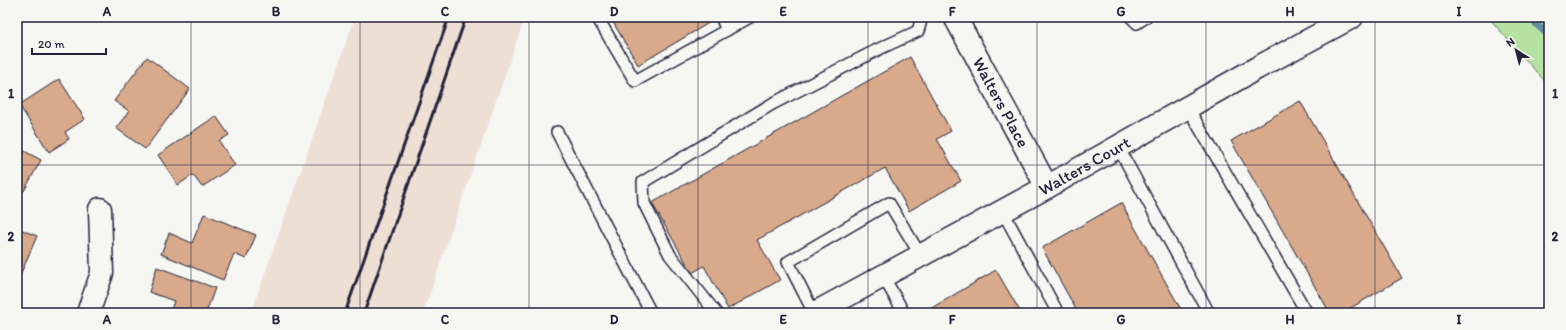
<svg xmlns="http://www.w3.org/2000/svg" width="1566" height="330" font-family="Itim,sans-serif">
<rect width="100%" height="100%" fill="#f6f6f2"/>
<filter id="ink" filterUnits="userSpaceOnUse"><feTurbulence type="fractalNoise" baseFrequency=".025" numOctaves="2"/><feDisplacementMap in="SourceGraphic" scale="8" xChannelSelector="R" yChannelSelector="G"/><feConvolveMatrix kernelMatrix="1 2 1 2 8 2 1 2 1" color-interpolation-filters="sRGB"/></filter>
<g filter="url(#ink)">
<path fill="#eddfd3" d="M 355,17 L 525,17 L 423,313 L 251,313 Z"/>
<path fill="#b5e2a0" stroke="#6c826e" d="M 1488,17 L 1549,17 L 1549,86 Z"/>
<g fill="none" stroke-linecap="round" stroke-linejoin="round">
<path stroke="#5f8fa0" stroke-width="7" d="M 1529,17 L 1549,36"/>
</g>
<g fill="#d8a98a" stroke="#22223b">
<path d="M 610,17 L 710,17 L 712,21 L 638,65 Z"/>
<path d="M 147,57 L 190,89 L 145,149 L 116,128 L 129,111 L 114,101 Z"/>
<path d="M 910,57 L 951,131 L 937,139 L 961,181 L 909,211 L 885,168 L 757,240 L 780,280 L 728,309 L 704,266 L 692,273 L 652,203 Z"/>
<path d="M 59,79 L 85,119 L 65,132 L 69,139 L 49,152 L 19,105 Z"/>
<path d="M 1300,101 L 1402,278 L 1342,313 L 1330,313 L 1231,141 Z"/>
<path d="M 216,116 L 229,135 L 219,141 L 235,165 L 202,187 L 193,175 L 178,185 L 158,155 Z"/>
<path d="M 17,147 L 41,160 L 24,191 L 17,187 Z"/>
<path d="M 1121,203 L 1183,313 L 1078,313 L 1042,248 Z"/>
<path d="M 204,214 L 256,235 L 246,259 L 234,254 L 223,280 L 161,254 L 169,233 L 192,243 Z"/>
<path d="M 17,228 L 37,236 L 18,280 L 17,280 Z"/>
<path d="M 157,267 L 215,288 L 206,313 L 170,313 L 174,301 L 149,292 Z"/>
<path d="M 996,270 L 1021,313 L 923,313 Z"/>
</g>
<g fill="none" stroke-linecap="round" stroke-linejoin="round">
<defs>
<g id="service">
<path d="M 597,17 L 635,81 L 750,17"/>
<path d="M 721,17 L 727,30"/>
<path d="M 1131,17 L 1137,23 L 1146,17"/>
<path d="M 1188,108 L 1307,313"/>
<path d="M 557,132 L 651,313"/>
<path d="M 1118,147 L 1209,313"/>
<path d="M 1003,212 L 1058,313"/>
<path d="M 883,276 L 904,313"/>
<path d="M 716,313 L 670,255 L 644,203 L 643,182 L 772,104 L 879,49 L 918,31 L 922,17"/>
<path d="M 814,313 L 788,262 L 889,203 L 921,256"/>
</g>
<g id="minor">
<path id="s1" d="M 955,17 L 1047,187"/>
<path d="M 88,313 L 102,273 L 100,209"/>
<path id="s2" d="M 815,313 L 1047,187 L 1257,68 L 1352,17"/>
</g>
</defs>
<use href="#service" stroke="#22223b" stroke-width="14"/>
<use href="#minor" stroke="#22223b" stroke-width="25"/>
<use href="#service" stroke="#f6f6f2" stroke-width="11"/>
<use href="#minor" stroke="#f6f6f2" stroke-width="22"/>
<g stroke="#22223b" stroke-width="3">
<path d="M 345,313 L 449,17"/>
<path d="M 364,313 L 466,17"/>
</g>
</g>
</g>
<path fill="none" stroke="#22223b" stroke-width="1" stroke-opacity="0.55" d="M 191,17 L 191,313M 360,17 L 360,313M 529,17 L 529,313M 698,17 L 698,313M 868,17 L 868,313M 1037,17 L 1037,313M 1206,17 L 1206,313M 1375,17 L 1375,313M 17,165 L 1549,165"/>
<g text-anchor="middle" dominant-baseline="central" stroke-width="4" stroke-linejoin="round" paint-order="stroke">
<g font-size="17" fill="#22223b" stroke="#f6f6f2">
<text stroke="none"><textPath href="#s1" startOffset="97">Walters Place</textPath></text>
<text stroke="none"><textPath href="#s2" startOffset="307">Walters Court</textPath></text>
</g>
</g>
<rect width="1566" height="330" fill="none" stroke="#f6f6f2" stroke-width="44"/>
<g transform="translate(1516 50) rotate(324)" stroke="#f6f6f2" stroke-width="3" paint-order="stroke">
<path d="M0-3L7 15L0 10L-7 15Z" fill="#22223b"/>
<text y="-6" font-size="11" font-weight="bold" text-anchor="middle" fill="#22223b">N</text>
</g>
<path d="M32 48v6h74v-6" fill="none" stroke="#22223b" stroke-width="2"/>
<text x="38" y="48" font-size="12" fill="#22223b" stroke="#f6f6f2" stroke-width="3" paint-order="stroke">20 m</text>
<rect x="22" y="22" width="1522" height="286" fill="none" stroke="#22223b" stroke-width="1.5"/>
<g font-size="13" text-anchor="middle" font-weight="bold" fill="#22223b">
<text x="107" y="16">A</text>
<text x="276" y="16">B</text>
<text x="445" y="16">C</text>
<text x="614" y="16">D</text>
<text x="783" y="16">E</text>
<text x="952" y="16">F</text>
<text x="1121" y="16">G</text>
<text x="1290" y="16">H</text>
<text x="1459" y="16">I</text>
<text x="11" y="98">1</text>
<text x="1555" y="98">1</text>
<text x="11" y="241">2</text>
<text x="1555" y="241">2</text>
<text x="107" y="324">A</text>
<text x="276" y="324">B</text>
<text x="445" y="324">C</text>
<text x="614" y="324">D</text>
<text x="783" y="324">E</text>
<text x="952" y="324">F</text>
<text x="1121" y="324">G</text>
<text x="1290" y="324">H</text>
<text x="1459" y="324">I</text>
</g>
</svg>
